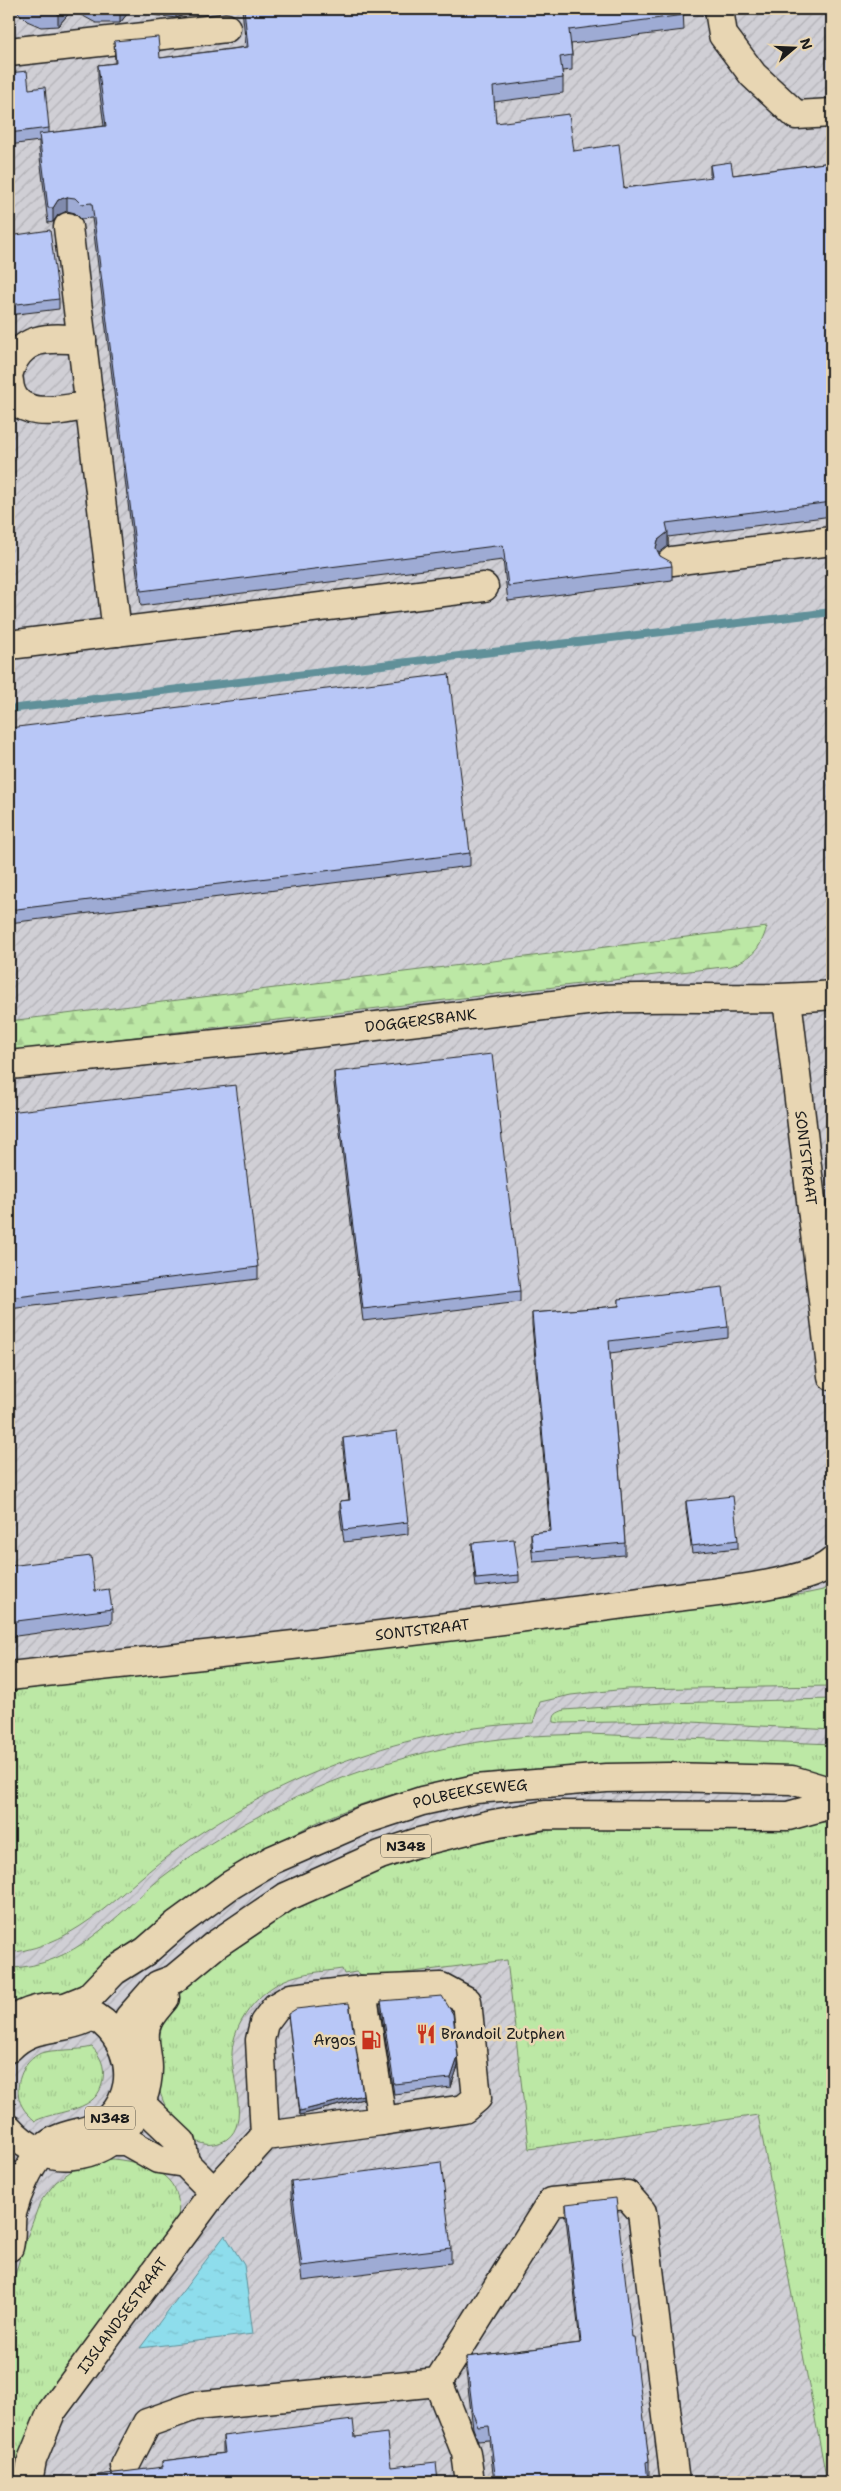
<svg xmlns="http://www.w3.org/2000/svg" width="841" height="2491" font-family="'Shantell Sans',sans-serif">
<defs>
<pattern id="industrial-furrows" width="10" height="10" patternUnits="userSpaceOnUse" patternTransform="scale(1.25)"><rect width="10" height="10" fill="#d0cfd5"/><path d="M-1 1l2-2M0 10L10 0M9 11l2-2" fill="none" stroke="#b2b1b6"/></pattern>
<pattern id="grass-tufts" width="24" height="20" patternUnits="userSpaceOnUse" patternTransform="scale(1.25)"><rect width="24" height="20" fill="#bce8a5"/><path d="M3 7l-1-3M5 7V3M7 7l1-3M15 17l-1-3M17 17v-4M19 17l1-3" fill="none" stroke="#a1c68d"/></pattern>
<pattern id="forest-firs" width="22" height="20" patternUnits="userSpaceOnUse" patternTransform="scale(1.25)"><rect width="22" height="20" fill="#bce8a5"/><path d="M5 1l3.5 6h-7zM16 11l3.5 6h-7z" fill="#a1c68d"/></pattern>
<pattern id="water-ripples" width="26" height="14" patternUnits="userSpaceOnUse" patternTransform="scale(1.25)"><rect width="26" height="14" fill="#8eddec"/><path d="M2 4q2-2 4 0t4 0M15 11q2-2 4 0t4 0" fill="none" stroke="#7abdca"/></pattern>
</defs>
<rect width="100%" height="100%" fill="#dad2c7"/>
<filter id="ink" filterUnits="userSpaceOnUse"><feTurbulence type="fractalNoise" baseFrequency=".02" numOctaves="2"/><feDisplacementMap in="SourceGraphic" scale="10" xChannelSelector="R" yChannelSelector="G"/><feConvolveMatrix kernelMatrix="1 2 1 2 8 2 1 2 1" color-interpolation-filters="sRGB"/></filter>
<g filter="url(#ink)">
<rect fill="url(#industrial-furrows)" x="9" y="9" width="823" height="2473"/>
<g fill="url(#grass-tufts)" stroke="#6c8260">
<path d="M 832,1583 L 832,1686 L 626,1689 L 571,1695 L 540,1702 L 533,1723 C 409,1727 280,1776 180,1847 C 121,1888 83,1944 9,1953 L 9,1691 L 804,1594 L 823,1590 Z"/>
<path d="M 832,1699 L 832,1730 L 674,1721 L 560,1723 L 554,1722 C 553,1714 557,1713 564,1710 L 663,1703 Z"/>
<path d="M 588,1734 L 832,1744 L 832,1775 C 645,1763 441,1746 272,1846 C 251,1858 231,1876 211,1891 C 170,1922 129,1953 88,1983 L 62,1995 L 9,2005 L 9,1968 C 74,1967 115,1916 161,1878 C 191,1855 223,1834 257,1817 C 334,1775 421,1748 508,1738 C 535,1735 561,1735 588,1734 Z"/>
<path d="M 832,1822 L 832,2482 L 827,2482 L 758,2115 L 529,2149 L 507,1960 L 366,1978 L 356,1972 L 344,1974 L 342,1969 C 323,1972 303,1972 285,1980 C 258,1992 233,2023 232,2053 C 231,2077 250,2123 227,2139 C 194,2161 162,2111 158,2083 C 155,2057 157,2028 172,2005 C 189,1979 216,1961 241,1943 C 348,1868 463,1839 591,1825 Z"/>
<path d="M 92,2047 C 101,2057 105,2066 103,2079 C 99,2113 59,2109 35,2121 C 30,2116 25,2112 22,2106 C 12,2088 22,2061 41,2053 C 53,2049 77,2051 92,2047 Z"/>
<path d="M 113,2159 C 151,2163 187,2177 177,2222 L 15,2482 L 9,2482 L 9,2297 L 21,2254 L 40,2202 L 56,2182 L 77,2167 L 101,2160 Z"/>
</g>
<path fill="url(#forest-firs)" stroke="#6c8260" d="M 767,927 C 759,951 754,956 731,966 L 9,1052 L 9,1021 Z"/>
<path fill="url(#water-ripples)" stroke="#609099" d="M 225,2235 L 244,2265 L 253,2334 L 140,2348 Z"/>
<g fill="none" stroke-linecap="round" stroke-linejoin="round">
<path stroke="#609099" stroke-width="8" d="M 9,709 L 832,612"/>
<defs>
<g id="minor">
<path d="M 719,9 L 723,35 L 753,75 L 796,115 L 832,113"/>
<path d="M 9,52 L 226,28"/>
<path d="M 68,227 L 117,632"/>
<path d="M 9,372 C 20,335 49,337 82,340"/>
<path d="M 9,381 C 12,423 63,410 90,405"/>
<path d="M 672,561 L 832,541"/>
<path d="M 9,645 L 484,587"/>
<path id="s1" d="M 787,999 L 832,1376"/>
<path id="s2" d="M 9,1065 L 275,1038 L 603,999 C 680,995 756,1002 832,995"/>
<path id="s3" d="M 9,1676 C 224,1653 439,1630 654,1600 C 693,1594 806,1586 832,1562"/>
<path d="M 362,1990 L 441,1987 L 467,2001 L 477,2098 L 464,2109 L 382,2121"/>
<path d="M 140,2103 L 182,2143 L 185,2163"/>
<path d="M 214,2192 L 265,2136 L 382,2121 L 362,1990 L 291,1998 L 276,2007 L 264,2023 L 260,2040 L 265,2136"/>
<path d="M 438,2382 L 466,2453 L 470,2482"/>
<path d="M 125,2466 L 147,2423 L 195,2406 L 438,2382 L 551,2202 L 627,2195 L 642,2212 L 675,2482"/>
<path id="s4" d="M 28,2482 L 32,2460 L 52,2411 L 214,2192 L 185,2163 L 158,2159 L 126,2141 L 111,2141"/>
</g>
<g id="major">
<path id="s5" d="M 63,2008 L 88,1998 L 114,1971 L 146,1951 L 177,1924 L 229,1886 L 272,1860 L 364,1820 L 422,1801 L 476,1789 L 606,1778 L 668,1777 L 792,1780 L 832,1792"/>
<path d="M 9,2023 C 26,2010 48,2005 70,2008 C 121,2014 148,2079 111,2117 C 90,2138 59,2129 41,2152 C 28,2168 17,2193 12,2213 C 10,2224 12,2236 9,2247"/>
<path d="M 122,2045 L 129,2018 L 158,1985 L 174,1979 L 215,1945 L 286,1897 L 380,1855 L 419,1842 L 488,1825 L 545,1815 L 788,1816 L 832,1804"/>
<path d="M 9,2048 C 33,2023 58,2032 86,2019"/>
<path d="M 9,2129 C 25,2148 49,2158 73,2155 C 117,2151 148,2110 148,2068 C 148,2054 142,2040 146,2026 C 149,2015 158,2007 165,1998"/>
</g>
</defs>
<use href="#minor" stroke="#1c1c1c" stroke-width="31"/>
<use href="#major" stroke="#1c1c1c" stroke-width="31"/>
<use href="#minor" stroke="#e8d6b3" stroke-width="28"/>
<use href="#major" stroke="#e8d6b3" stroke-width="28"/>
</g>
<g fill="#9eabd4" stroke="#1c1c1c">
<path d="M 16,9 L 131,9 L 120,23 L 96,23 L 72,10 L 58,26 L 41,27 L 27,21 L 16,10 Z"/>
<path d="M 145,9 L 191,9 L 186,14 L 176,18 L 155,15 Z"/>
<path d="M 242,9 L 683,9 L 684,30 L 571,44 L 572,55 L 572,70 L 562,71 L 563,78 L 563,93 L 494,102 L 496,123 L 574,151 L 624,188 L 710,178 L 710,165 L 733,175 L 832,162 L 832,516 L 668,537 L 668,546 L 659,554 L 660,556 L 672,566 L 672,580 L 508,601 L 503,560 L 141,606 L 92,218 L 81,219 L 75,213 L 67,211 L 58,215 L 53,222 L 48,223 L 39,149 L 39,141 L 9,145 L 9,73 L 29,89 L 49,128 L 49,133 L 104,126 L 98,80 L 98,65 L 115,63 L 114,41 L 160,58 L 246,47 Z"/>
<path d="M 9,236 L 59,299 L 59,309 L 9,315 Z"/>
<path d="M 9,585 L 11,598 L 11,610 L 9,610 Z"/>
<path d="M 9,728 L 470,853 L 470,866 L 9,923 Z"/>
<path d="M 334,1072 L 520,1291 L 520,1302 L 363,1321 L 334,1084 Z"/>
<path d="M 9,1112 L 258,1267 L 258,1279 L 9,1309 Z"/>
<path d="M 619,1299 L 728,1327 L 728,1338 L 610,1353 L 625,1543 L 625,1555 L 533,1562 L 531,1544 L 531,1533 L 550,1531 L 532,1325 L 532,1313 L 619,1306 Z"/>
<path d="M 343,1438 L 408,1522 L 408,1534 L 344,1542 L 340,1513 L 340,1501 L 349,1500 L 343,1449 Z"/>
<path d="M 686,1501 L 738,1540 L 738,1548 L 692,1553 L 686,1509 Z"/>
<path d="M 472,1543 L 519,1575 L 519,1582 L 476,1587 L 472,1551 Z"/>
<path d="M 9,1566 L 112,1609 L 112,1623 L 9,1637 Z"/>
<path d="M 381,2001 L 458,2066 L 451,2087 L 394,2094 L 381,2010 Z"/>
<path d="M 288,2014 L 363,2099 L 300,2115 Z"/>
<path d="M 291,2181 L 451,2248 L 451,2263 L 302,2281 L 291,2195 Z"/>
<path d="M 566,2204 L 632,2337 L 649,2461 L 649,2475 L 647,2475 L 648,2482 L 494,2482 L 489,2440 L 478,2441 L 473,2428 L 466,2371 L 466,2357 L 580,2343 L 566,2218 Z"/>
<path d="M 223,2436 L 355,2437 L 391,2467 L 438,2482 L 91,2482 L 91,2476 L 162,2468 L 162,2461 L 223,2453 Z"/>
</g>
<g fill="#818bad" stroke="#1c1c1c">
<path d="M 60,9 L 72,9 L 72,10 L 58,26 L 58,12 Z"/>
<path d="M 120,9 L 131,9 L 120,23 Z"/>
<path d="M 176,9 L 191,9 L 186,14 L 176,18 Z"/>
<path d="M 67,197 L 67,211 L 58,215 L 53,222 L 53,208 L 58,200 Z"/>
<path d="M 668,532 L 668,546 L 658,554 L 656,548 L 658,540 Z"/>
<path d="M 458,2057 L 458,2066 L 451,2087 L 451,2078 Z"/>
<path d="M 363,2095 L 363,2099 L 300,2115 L 300,2111 Z"/>
</g>
<g fill="#b8c7f7" stroke="#1c1c1c">
<path d="M 32,9 L 60,9 L 58,12 L 41,12 Z"/>
<path d="M 244,9 L 683,9 L 684,15 L 569,30 L 572,55 L 560,57 L 563,78 L 493,87 L 496,123 L 569,114 L 574,151 L 619,144 L 624,188 L 712,177 L 710,165 L 731,162 L 733,175 L 832,162 L 832,502 L 666,523 L 668,532 L 658,540 L 656,548 L 660,556 L 671,562 L 672,566 L 508,586 L 503,545 L 141,591 L 92,203 L 81,204 L 75,198 L 67,197 L 58,200 L 53,208 L 48,208 L 39,134 L 106,126 L 98,65 L 116,63 L 114,41 L 158,37 L 160,58 L 248,47 Z"/>
<path d="M 27,71 L 29,89 L 45,87 L 49,128 L 9,133 L 9,92 L 11,91 L 9,73 Z"/>
<path d="M 50,230 L 59,299 L 9,305 L 9,236 Z"/>
<path d="M 9,585 L 11,598 L 9,599 Z"/>
<path d="M 449,674 L 470,853 L 9,910 L 9,728 Z"/>
<path d="M 492,1054 L 520,1291 L 363,1309 L 334,1072 Z"/>
<path d="M 236,1085 L 258,1267 L 9,1298 L 9,1112 Z"/>
<path d="M 723,1287 L 728,1327 L 609,1341 L 625,1543 L 533,1551 L 531,1533 L 551,1531 L 532,1313 L 619,1306 L 619,1299 Z"/>
<path d="M 397,1431 L 408,1522 L 344,1530 L 340,1501 L 350,1500 L 343,1438 Z"/>
<path d="M 733,1496 L 738,1540 L 692,1546 L 686,1501 Z"/>
<path d="M 514,1539 L 519,1575 L 476,1579 L 472,1543 Z"/>
<path d="M 91,1556 L 95,1591 L 109,1589 L 112,1609 L 9,1622 L 9,1566 Z"/>
<path d="M 442,1996 L 453,2014 L 458,2057 L 451,2078 L 394,2084 L 381,2001 Z"/>
<path d="M 349,2003 L 363,2095 L 300,2111 L 288,2014 L 296,2009 Z"/>
<path d="M 441,2162 L 451,2248 L 302,2266 L 291,2181 Z"/>
<path d="M 616,2198 L 632,2337 L 634,2337 L 649,2461 L 646,2462 L 648,2482 L 496,2482 L 489,2426 L 478,2427 L 473,2414 L 466,2357 L 581,2343 L 566,2204 Z"/>
<path d="M 353,2420 L 355,2437 L 387,2433 L 391,2467 L 436,2462 L 438,2482 L 92,2482 L 91,2476 L 163,2467 L 162,2461 L 225,2453 L 223,2436 Z"/>
</g>
</g>
<defs>
<symbol id="restaurant-bare" viewBox="-9 -9 18 18"><path d="M-5-6h1v4h1v-4h1v4h1v-4h1v5L-1.5 .5V6h-2V.5L-5-1ZM5-6V6H3V1.5H1.5Q1.5-4 5-6Z" fill="#c8321e" stroke="#e8d6b3" stroke-width="2.5" paint-order="stroke"/></symbol>
<symbol id="fuel-bare" viewBox="-9 -9 18 18"><path d="M-5.5-6h7V0h2V4h1.3V-2.5L3-4.5l.8-.8L6-3V5H2.5V1h-1V6h-7ZM-4.2-4.7v3.2H.2V-4.7Z" fill="#c8321e" stroke="#e8d6b3" stroke-width="2.5" paint-order="stroke"/></symbol>
</defs>
<g fill-rule="evenodd">
<use href="#restaurant-bare" x="412" y="2020" width="28" height="28"/>
<use href="#fuel-bare" x="357" y="2026" width="28" height="28"/>
</g>
<g text-anchor="middle" dominant-baseline="central" stroke-width="5" stroke-linejoin="round" paint-order="stroke">
<g fill="#e8d6b3" stroke="#595449" stroke-width="1">
<rect x="381" y="1834.5" width="50" height="23" rx="4"/>
<rect x="85" y="2106.5" width="50" height="23" rx="4"/>
</g>
<g font-size="14" font-weight="bold" fill="#1c1c1c">
<text x="406" y="1846">N348</text>
<text x="110" y="2118">N348</text>
</g>
<g font-size="15" fill="#1c1c1c" stroke="#e8d6b3">
<text stroke="none"><textPath href="#s2" startOffset="414">DOGGERSBANK</textPath></text>
<text stroke="none"><textPath href="#s1" startOffset="160">SONTSTRAAT</textPath></text>
<text stroke="none"><textPath href="#s3" startOffset="416">SONTSTRAAT</textPath></text>
<text stroke="none"><textPath href="#s5" startOffset="468">POLBEEKSEWEG</textPath></text>
<text stroke="none"><textPath href="#s4" startOffset="194">IJSLANDSESTRAAT</textPath></text>
</g>
<g font-size="15" fill="#1c1c1c" stroke="#e8d6b3" text-anchor="start">
<text x="441" y="2034">Brandoil Zutphen</text>
<text x="356" y="2040" text-anchor="end">Argos</text>
</g>
</g>
<rect width="841" height="2491" fill="none" stroke="#e8d6b3" stroke-width="30"/>
<rect x="15" y="15" width="811" height="2461" fill="none" stroke="#1c1c1c" stroke-width="2" filter="url(#ink)"/>
<g transform="translate(794 48) rotate(71)" stroke="#e8d6b3" stroke-width="4" paint-order="stroke">
<path d="M0-4L9 19L0 12L-9 19Z" fill="#1c1c1c"/>
<text y="-8" font-size="14" font-weight="bold" text-anchor="middle" fill="#1c1c1c">N</text>
</g>
</svg>
